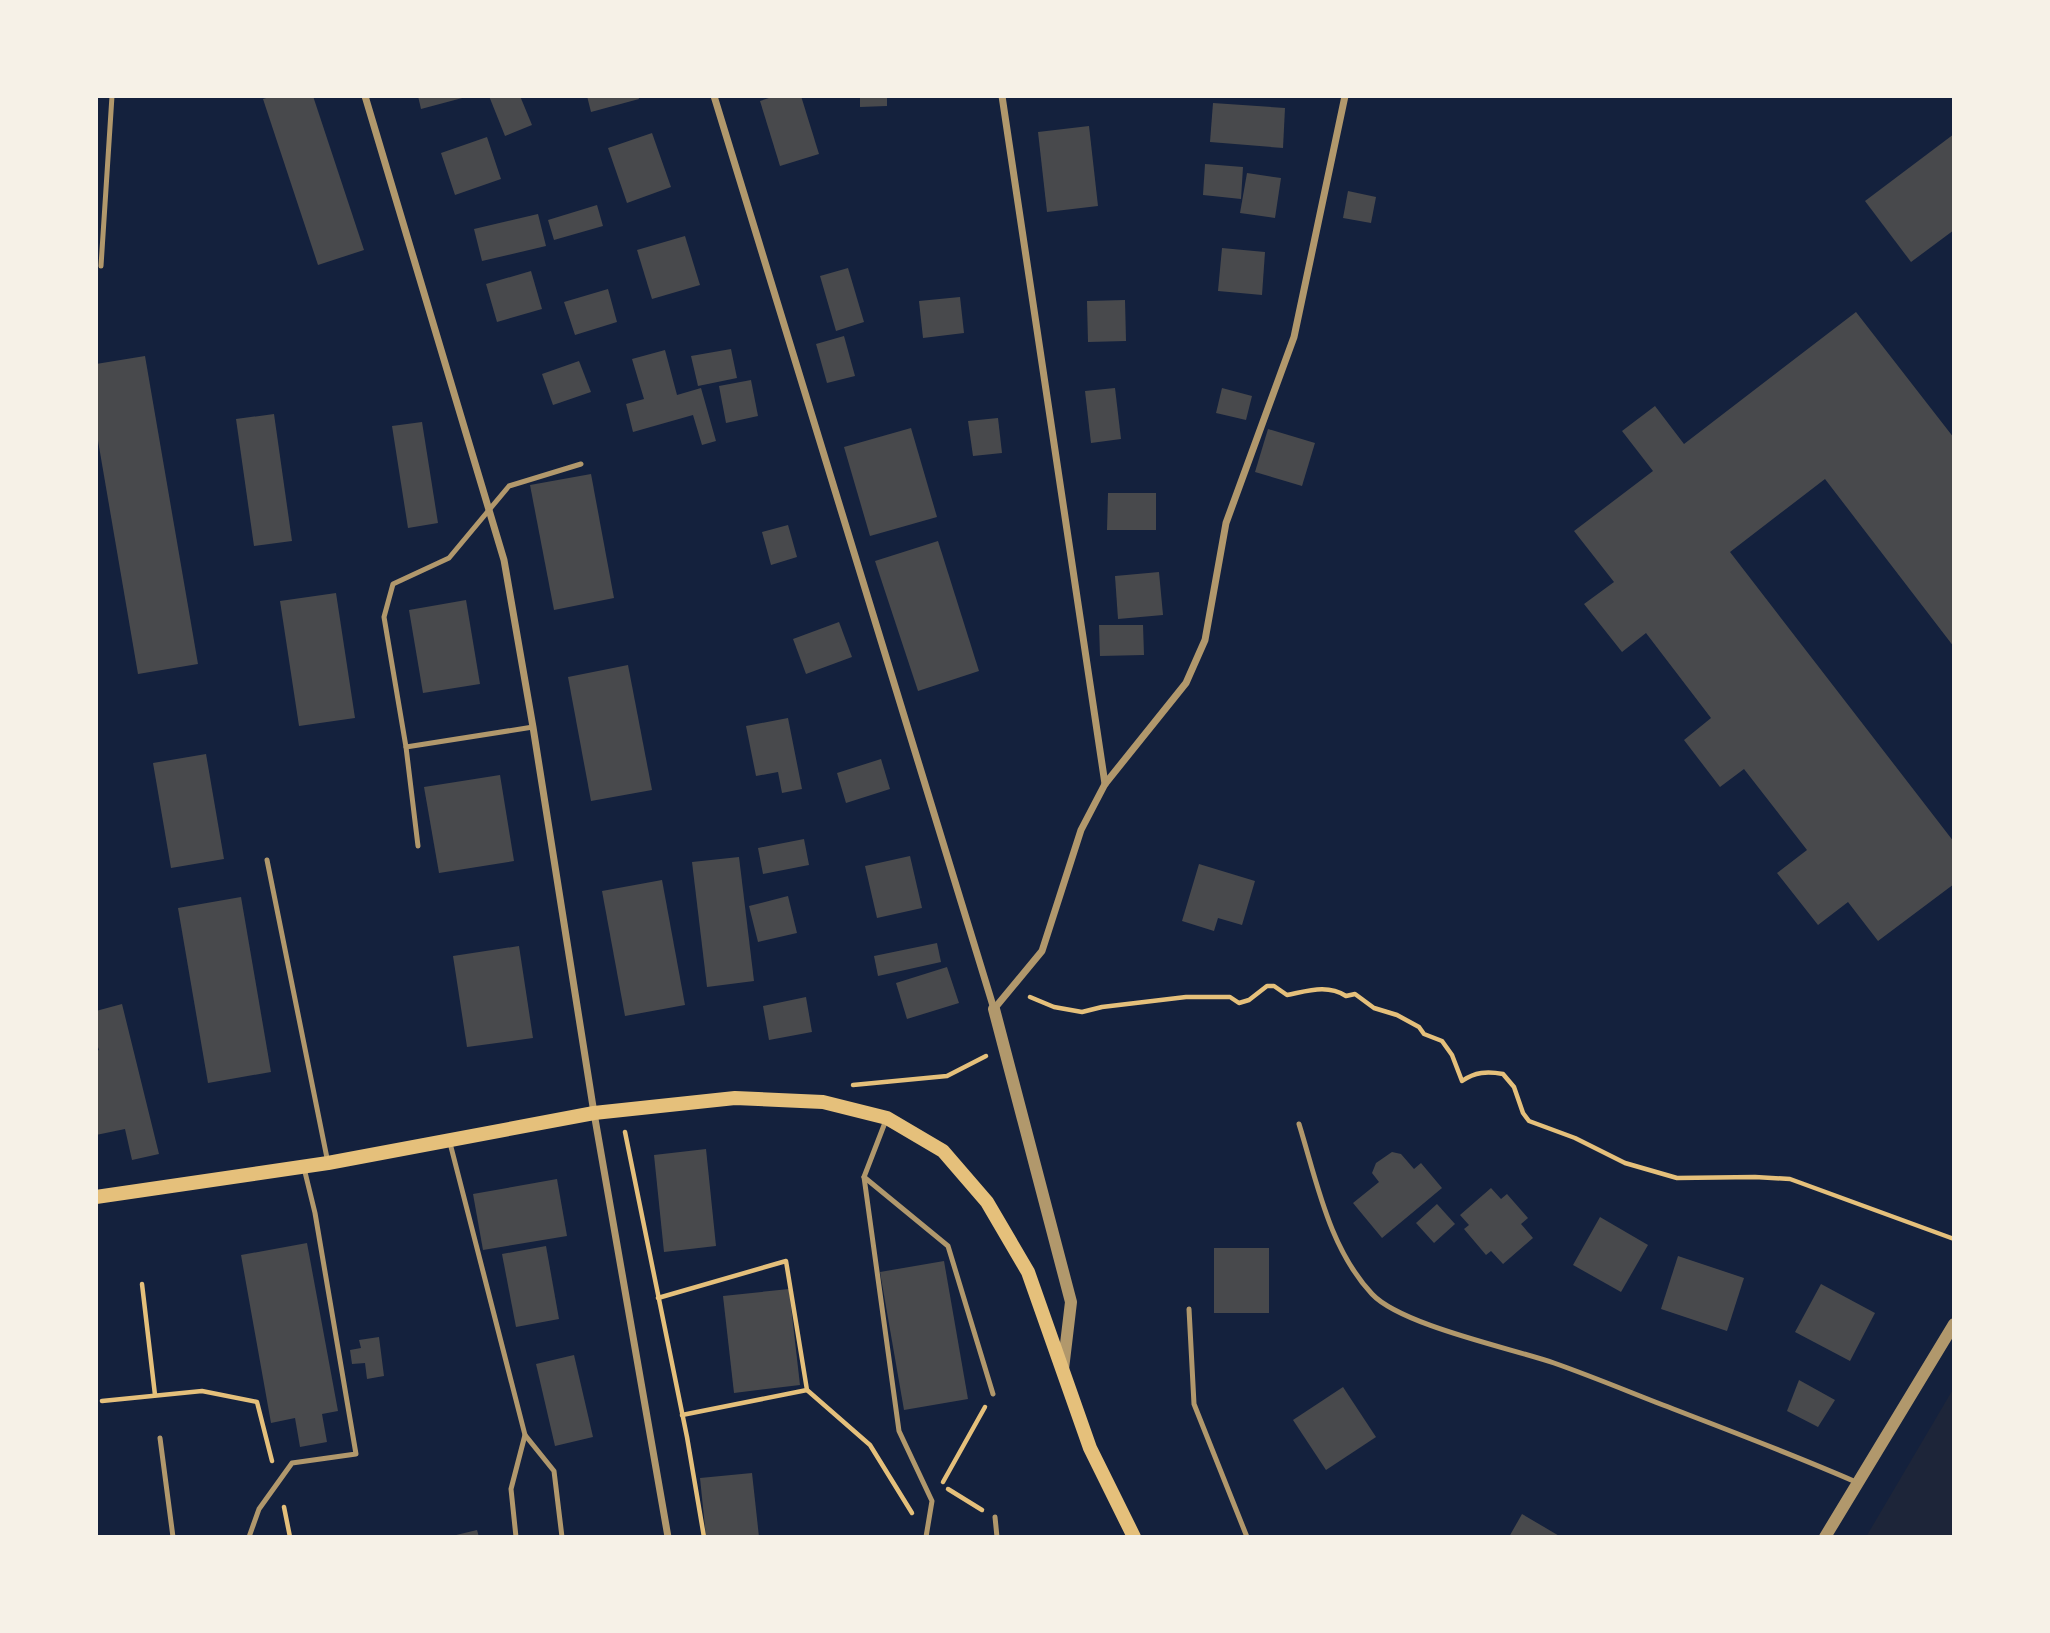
<svg xmlns="http://www.w3.org/2000/svg" width="2050" height="1633" font-family="Montserrat,sans-serif">
<rect width="100%" height="100%" fill="#14213d"/>
<path fill="#1d2539" d="M 1952,1391 L 1954,1537 L 1866,1537 Z"/>
<g fill="#48494c">
<path d="M 273,96 L 313,96 L 364,250 L 318,265 L 263,99 Z"/>
<path d="M 418,96 L 465,96 L 466,97 L 421,109 Z"/>
<path d="M 489,96 L 520,96 L 532,125 L 505,136 Z"/>
<path d="M 587,96 L 638,96 L 639,99 L 591,112 Z"/>
<path d="M 775,96 L 801,96 L 819,154 L 780,166 L 760,101 Z"/>
<path d="M 860,96 L 887,96 L 887,106 L 860,107 Z"/>
<path d="M 1213,103 L 1285,108 L 1283,148 L 1210,142 Z"/>
<path d="M 1089,126 L 1098,206 L 1047,212 L 1038,132 Z"/>
<path d="M 652,133 L 671,187 L 627,203 L 608,148 Z"/>
<path d="M 1954,134 L 1954,230 L 1911,262 L 1865,201 Z"/>
<path d="M 487,137 L 501,179 L 455,195 L 441,153 Z"/>
<path d="M 1205,164 L 1243,167 L 1241,199 L 1203,195 Z"/>
<path d="M 1247,173 L 1281,178 L 1275,218 L 1240,213 Z"/>
<path d="M 1348,191 L 1376,197 L 1371,223 L 1343,218 Z"/>
<path d="M 597,205 L 603,226 L 554,240 L 548,220 Z"/>
<path d="M 538,214 L 546,246 L 482,261 L 474,229 Z"/>
<path d="M 685,236 L 700,285 L 652,299 L 637,250 Z"/>
<path d="M 1222,248 L 1265,252 L 1262,295 L 1218,291 Z"/>
<path d="M 848,268 L 864,322 L 836,331 L 820,276 Z"/>
<path d="M 531,271 L 542,309 L 497,322 L 486,284 Z"/>
<path d="M 608,289 L 617,322 L 575,335 L 564,302 Z"/>
<path d="M 960,297 L 964,333 L 923,338 L 919,301 Z"/>
<path d="M 1125,300 L 1126,341 L 1088,342 L 1087,301 Z"/>
<path d="M 1856,312 L 1954,438 L 1954,647 L 1825,479 L 1730,552 L 1954,842 L 1954,884 L 1878,941 L 1848,902 L 1818,925 L 1777,873 L 1807,850 L 1744,769 L 1720,787 L 1684,740 L 1711,718 L 1646,633 L 1622,652 L 1584,604 L 1614,582 L 1574,531 L 1653,471 L 1622,431 L 1655,406 L 1684,444 Z"/>
<path d="M 844,336 L 855,376 L 827,383 L 816,344 Z"/>
<path d="M 731,349 L 737,378 L 698,386 L 691,356 Z"/>
<path d="M 665,350 L 677,395 L 701,388 L 716,441 L 702,445 L 693,415 L 633,432 L 626,404 L 644,399 L 632,359 Z"/>
<path d="M 145,356 L 198,664 L 138,674 L 96,429 L 96,364 Z"/>
<path d="M 579,361 L 591,392 L 553,405 L 542,374 Z"/>
<path d="M 751,380 L 758,416 L 726,423 L 719,386 Z"/>
<path d="M 1115,388 L 1121,439 L 1091,443 L 1085,391 Z"/>
<path d="M 1222,388 L 1252,396 L 1246,420 L 1216,413 Z"/>
<path d="M 274,414 L 292,541 L 254,546 L 236,419 Z"/>
<path d="M 998,418 L 1002,453 L 973,456 L 968,421 Z"/>
<path d="M 422,422 L 438,523 L 408,528 L 392,426 Z"/>
<path d="M 911,428 L 937,517 L 870,536 L 844,447 Z"/>
<path d="M 1268,429 L 1315,443 L 1302,486 L 1255,472 Z"/>
<path d="M 591,474 L 614,598 L 554,610 L 530,485 Z"/>
<path d="M 1108,493 L 1156,493 L 1156,530 L 1107,530 Z"/>
<path d="M 788,525 L 797,557 L 771,565 L 762,532 Z"/>
<path d="M 938,541 L 979,671 L 918,691 L 875,561 Z"/>
<path d="M 1159,572 L 1163,615 L 1118,619 L 1115,576 Z"/>
<path d="M 336,593 L 355,718 L 299,726 L 280,601 Z"/>
<path d="M 466,600 L 480,684 L 423,693 L 409,610 Z"/>
<path d="M 839,622 L 852,657 L 806,674 L 793,639 Z"/>
<path d="M 1099,625 L 1143,625 L 1144,655 L 1100,656 Z"/>
<path d="M 628,665 L 652,790 L 591,801 L 568,677 Z"/>
<path d="M 788,718 L 802,789 L 782,793 L 778,772 L 756,776 L 746,726 Z"/>
<path d="M 206,754 L 224,859 L 171,868 L 153,763 Z"/>
<path d="M 881,759 L 890,789 L 846,803 L 837,773 Z"/>
<path d="M 500,775 L 514,861 L 439,873 L 424,787 Z"/>
<path d="M 804,839 L 809,865 L 763,874 L 758,848 Z"/>
<path d="M 910,856 L 922,908 L 877,918 L 865,866 Z"/>
<path d="M 739,857 L 754,981 L 707,987 L 692,862 Z"/>
<path d="M 1199,864 L 1255,881 L 1242,925 L 1218,918 L 1214,931 L 1182,921 Z"/>
<path d="M 662,880 L 685,1005 L 625,1016 L 602,891 Z"/>
<path d="M 788,896 L 797,933 L 758,942 L 749,906 Z"/>
<path d="M 241,897 L 271,1072 L 208,1083 L 178,908 Z"/>
<path d="M 937,943 L 941,962 L 878,976 L 874,956 Z"/>
<path d="M 519,946 L 533,1038 L 467,1047 L 453,956 Z"/>
<path d="M 947,967 L 959,1003 L 907,1019 L 896,983 Z"/>
<path d="M 806,997 L 812,1032 L 769,1040 L 763,1006 Z"/>
<path d="M 122,1004 L 159,1154 L 132,1160 L 125,1129 L 96,1135 L 96,1051 L 99,1050 L 96,1041 L 96,1011 Z"/>
<path d="M 706,1149 L 716,1246 L 664,1252 L 654,1155 Z"/>
<path d="M 1392,1152 L 1401,1154 L 1414,1169 L 1421,1163 L 1442,1188 L 1382,1238 L 1353,1203 L 1379,1182 L 1372,1173 L 1376,1163 Z"/>
<path d="M 557,1179 L 567,1236 L 483,1250 L 473,1194 Z"/>
<path d="M 1491,1188 L 1501,1199 L 1507,1194 L 1528,1218 L 1521,1224 L 1533,1238 L 1503,1264 L 1491,1251 L 1486,1255 L 1464,1229 L 1469,1225 L 1460,1215 Z"/>
<path d="M 1437,1204 L 1455,1224 L 1434,1243 L 1416,1223 Z"/>
<path d="M 1600,1217 L 1648,1245 L 1621,1292 L 1573,1265 Z"/>
<path d="M 307,1243 L 338,1411 L 322,1414 L 327,1442 L 300,1447 L 295,1418 L 271,1423 L 241,1255 Z"/>
<path d="M 546,1246 L 559,1319 L 516,1327 L 502,1254 Z"/>
<rect x="1214" y="1248" width="55" height="65"/>
<path d="M 1678,1256 L 1744,1278 L 1727,1331 L 1661,1309 Z"/>
<path d="M 944,1261 L 968,1399 L 904,1410 L 880,1272 Z"/>
<path d="M 1821,1284 L 1875,1313 L 1850,1361 L 1795,1332 Z"/>
<path d="M 789,1289 L 800,1385 L 734,1393 L 723,1296 Z"/>
<path d="M 379,1337 L 384,1376 L 367,1379 L 365,1363 L 352,1364 L 350,1350 L 361,1348 L 359,1340 Z"/>
<path d="M 574,1355 L 593,1437 L 555,1446 L 536,1364 Z"/>
<path d="M 1799,1380 L 1835,1400 L 1818,1427 L 1787,1411 Z"/>
<path d="M 1343,1387 L 1376,1437 L 1326,1470 L 1293,1420 Z"/>
<path d="M 752,1473 L 759,1537 L 706,1537 L 700,1478 Z"/>
<path d="M 1522,1514 L 1561,1537 L 1509,1537 Z"/>
<path d="M 477,1530 L 479,1537 L 452,1537 L 452,1536 Z"/>
</g>
<g fill="none" stroke-linecap="round" stroke-linejoin="round">
<g stroke="#e5c07b" stroke-width="4.5">
<path d="M 1030,997 L 1054,1007 L 1082,1012 L 1102,1007 L 1186,997 L 1230,997 L 1239,1003 L 1249,1000 L 1267,986 L 1274,986 L 1287,995 C 1308,991 1327,984 1346,996 L 1355,994 L 1374,1008 L 1397,1015 L 1419,1027 L 1424,1034 L 1442,1041 L 1452,1055 L 1462,1081 C 1475,1072 1487,1071 1503,1074 L 1514,1087 L 1523,1113 L 1529,1121 L 1575,1138 L 1625,1163 L 1677,1178 L 1755,1177 L 1790,1179 L 1954,1239"/>
<path d="M 853,1085 L 947,1076 L 986,1056"/>
<path d="M 625,1132 L 687,1437 L 704,1537"/>
<path d="M 142,1284 L 155,1395"/>
<path d="M 658,1298 L 786,1261 L 807,1390 L 682,1415"/>
<path d="M 807,1390 L 870,1445 L 912,1513"/>
<path d="M 102,1401 L 202,1391 L 257,1402 L 272,1461"/>
<path d="M 943,1482 L 985,1407"/>
<path d="M 948,1489 L 982,1510"/>
<path d="M 284,1507 L 290,1537"/>
</g>
<g stroke="#b1986c" stroke-width="5">
<path d="M 101,266 L 112,96"/>
<path d="M 406,747 L 533,727"/>
<path d="M 418,846 L 406,747 L 384,617 L 393,584 L 449,558 L 509,486 L 581,464"/>
<path d="M 267,860 L 328,1163"/>
<path d="M 886,1120 L 864,1177 L 899,1431 L 932,1501 L 926,1537"/>
<path d="M 1299,1124 C 1317,1182 1329,1248 1372,1294 C 1401,1325 1510,1348 1554,1363 C 1591,1376 1627,1391 1663,1405 C 1728,1430 1792,1454 1856,1482"/>
<path d="M 450,1143 L 525,1435 L 554,1471 L 562,1537"/>
<path d="M 864,1177 L 948,1246 L 993,1394"/>
<path d="M 1189,1309 L 1194,1404 L 1247,1537"/>
<path d="M 160,1438 L 173,1537"/>
<path d="M 995,1517 L 997,1537"/>
<path d="M 249,1537 L 259,1509 L 292,1463 L 356,1454 L 315,1213 L 304,1168"/>
<path d="M 516,1537 L 511,1489 L 525,1435"/>
</g>
<g stroke="#b1986c" stroke-width="7">
<path d="M 365,96 L 504,560 L 533,727 L 594,1113 L 668,1537"/>
<path d="M 714,96 L 994,1009"/>
<path d="M 1002,96 L 1105,784"/>
<path d="M 994,1009 L 1042,951 L 1081,830 L 1105,784 L 1186,683 L 1205,640 L 1226,523 L 1294,337 L 1345,96"/>
</g>
<g stroke="#b1986c" stroke-width="12">
<path d="M 994,1009 L 1071,1302 L 1063,1369"/>
<path d="M 1825,1537 L 1954,1324"/>
</g>
<path stroke="#e5c07b" stroke-width="14" d="M 96,1197 L 328,1163 L 594,1113 L 735,1098 L 823,1102 L 887,1118 L 943,1151 L 987,1202 L 1028,1272 L 1090,1448 L 1134,1537"/>
</g>
<rect width="2050" height="1633" fill="none" stroke="#f6f1e7" stroke-width="196"/>
</svg>
